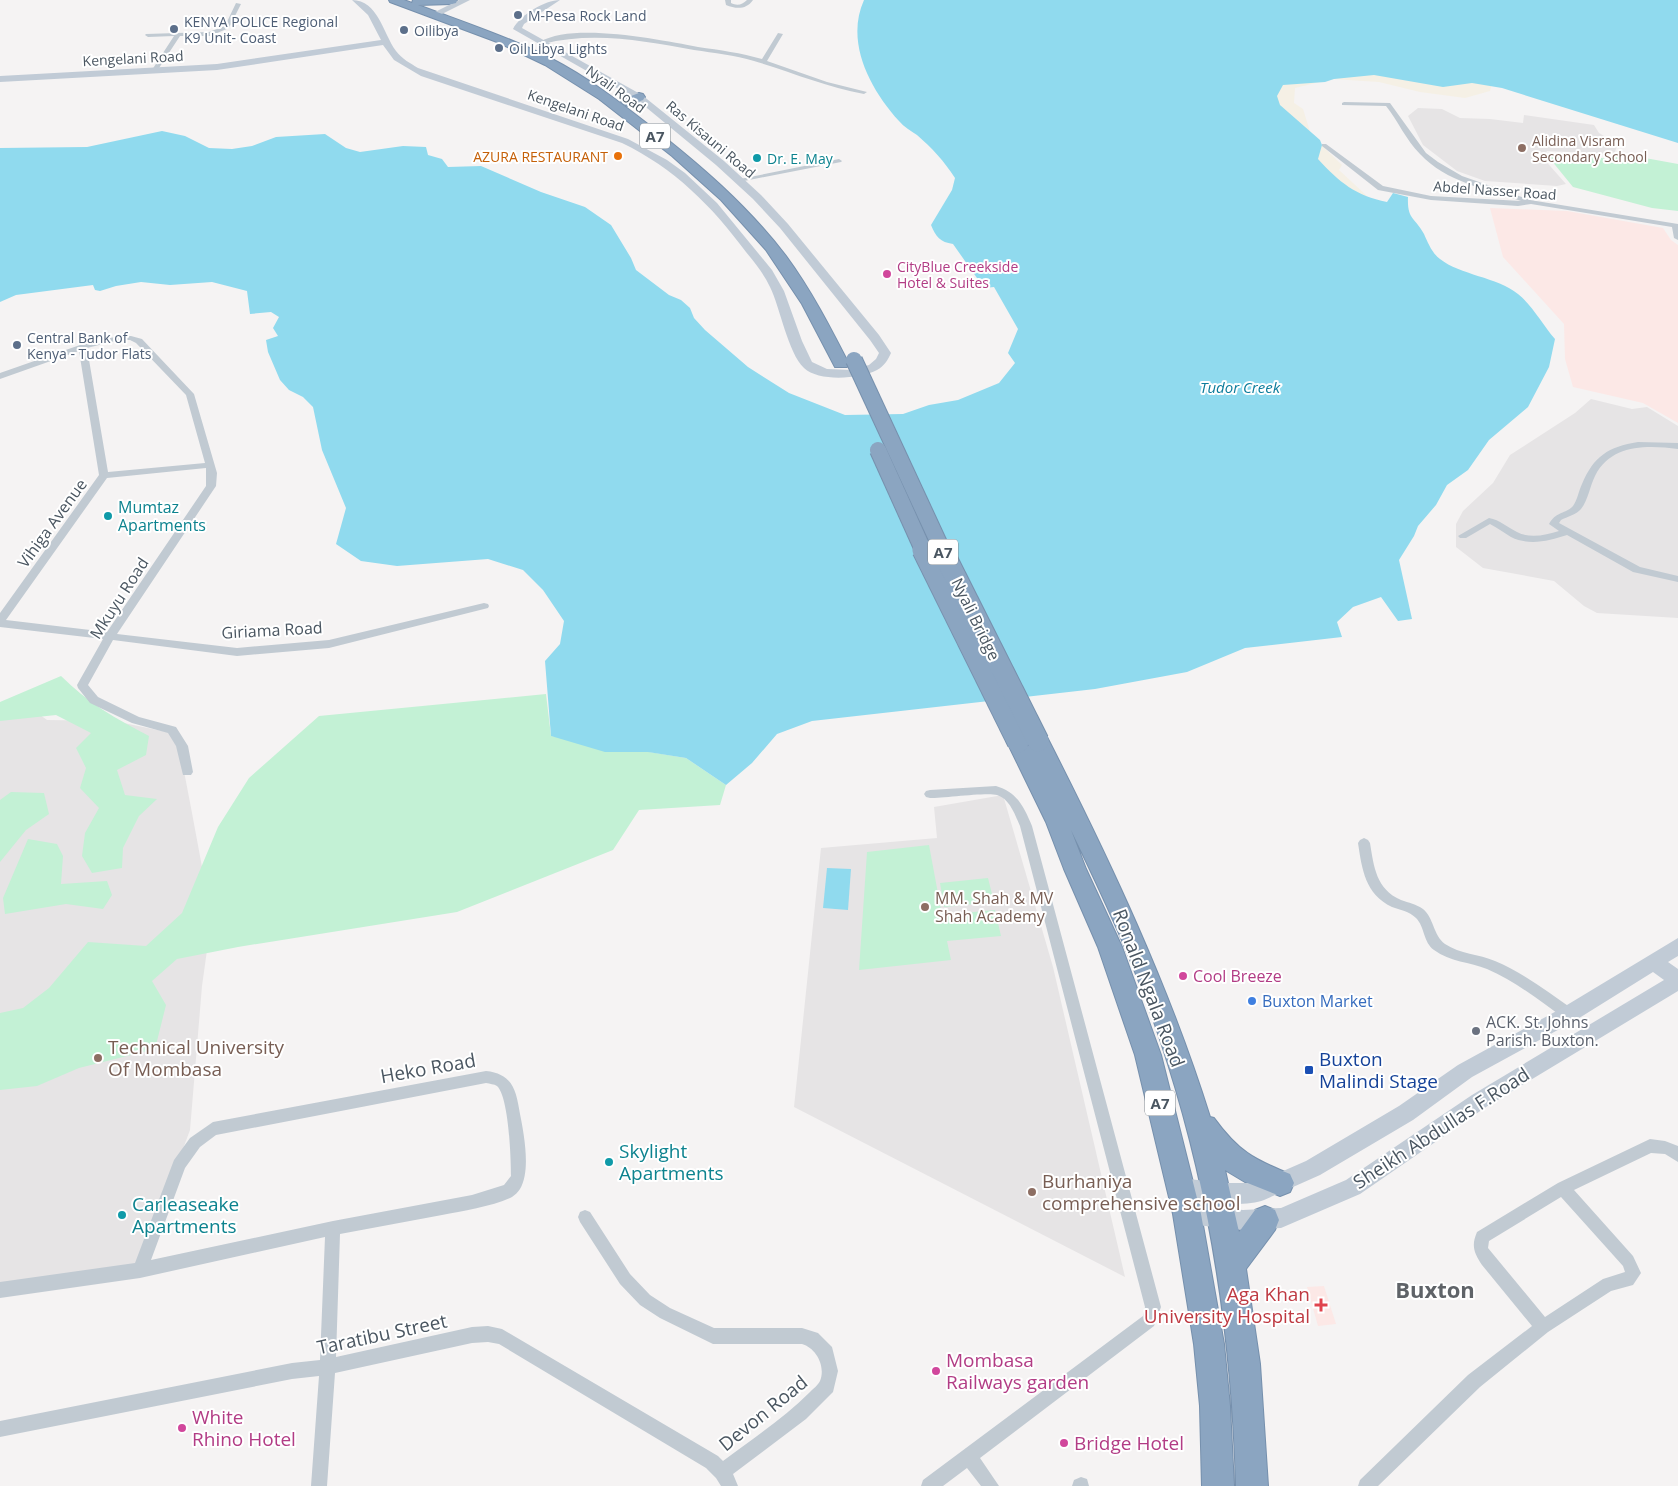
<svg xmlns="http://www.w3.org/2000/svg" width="1678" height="1486" font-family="'Open Sans',sans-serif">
<rect width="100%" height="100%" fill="#f5f3f3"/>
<g fill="#e6e4e5">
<path d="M 1418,108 L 1442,109 L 1460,118 L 1490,119 L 1523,123 L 1524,115 L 1594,125 L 1599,133 L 1618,144 L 1614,154 L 1547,151 L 1543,158 L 1566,184 L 1557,186 L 1485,181 L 1457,171 L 1423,145 L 1408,116 Z"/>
<path d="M 1591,399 L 1632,409 L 1647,407 L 1678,426 L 1678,618 L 1597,613 L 1584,606 L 1554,581 L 1483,568 L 1456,547 L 1456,524 L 1463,511 L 1493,483 L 1510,455 L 1575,413 Z"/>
<path d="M 29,707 L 47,720 L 114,721 L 172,733 L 183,766 L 192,813 L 210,910 L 209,936 L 202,986 L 190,1130 L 138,1269 L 0,1287 L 0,714 Z"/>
<path d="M 1003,795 L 1053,967 L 1125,1277 L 794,1107 L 821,848 L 937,838 L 934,807 Z"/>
</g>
<g fill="#fce8e6">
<path d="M 1490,208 L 1567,211 L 1663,228 L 1671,240 L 1678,245 L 1678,423 L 1643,403 L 1573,387 L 1565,359 L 1564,324 L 1503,257 Z"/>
<path d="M 1324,1286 L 1336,1324 L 1318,1326 L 1307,1287 Z"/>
</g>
<g fill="#c3f1d5">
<path d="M 1557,153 L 1610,159 L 1623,154 L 1678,164 L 1678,211 L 1652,208 L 1573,187 L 1547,155 Z"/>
<path d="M 61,676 C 87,702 116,719 149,736 L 146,755 L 117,770 L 125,795 L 157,799 L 139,816 L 123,848 L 122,868 L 92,873 L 82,856 L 85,833 L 99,808 L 80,788 L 86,768 L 76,748 L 91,733 L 56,715 L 0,721 L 0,702 Z"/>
<path d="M 546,694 L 551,736 L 686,758 L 726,785 L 720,805 L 639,810 L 613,850 L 457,912 L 238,947 L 177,959 L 152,981 L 166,1005 L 155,1049 L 79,1068 L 37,1086 L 0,1090 L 0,1013 L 23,1008 L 49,988 L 88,942 L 146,946 L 182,913 L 218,827 L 249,778 L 319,716 Z"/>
<path d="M 11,792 L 44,793 L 49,814 L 26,830 L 0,862 L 0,800 Z"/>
<path d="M 28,839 L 57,844 L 63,856 L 61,884 L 107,881 L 112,895 L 103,909 L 66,904 L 5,914 L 3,898 Z"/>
<path d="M 929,845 L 942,915 L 995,910 L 1001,936 L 947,941 L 951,960 L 859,970 L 867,852 Z"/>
<path d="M 988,878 L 994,902 L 944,907 L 940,883 Z"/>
</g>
<path fill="#f5f0e5" d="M 1304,62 L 1495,72 L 1490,91 L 1465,98 L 1420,92 L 1379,82 L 1332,79 L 1295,88 L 1294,103 L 1303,109 L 1311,135 L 1342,165 L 1339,170 L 1367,196 L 1370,214 L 1344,222 L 1254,83 Z"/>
<g fill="#90daee">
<path d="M 864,0 L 1678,0 L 1678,143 L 1502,88 L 1472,83 L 1443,87 L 1374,75 L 1334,79 L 1325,82 L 1283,85 L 1277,96 L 1280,105 L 1320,140 L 1322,145 L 1318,159 C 1339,182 1356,196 1387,202 L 1393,193 L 1408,197 C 1407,220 1415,217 1424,234 C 1428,243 1432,253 1440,259 C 1460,275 1497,277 1518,294 C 1532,305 1543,325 1555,339 L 1549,367 L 1528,407 L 1489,440 L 1468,470 L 1447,485 L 1436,505 L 1418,526 L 1414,536 L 1399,560 L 1412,619 L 1398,621 L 1381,597 L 1353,607 L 1337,622 L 1342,637 L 1245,648 L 1187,672 L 1095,689 L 812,721 L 777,734 L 752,763 L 726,785 L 686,758 L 648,752 L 605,752 L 551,736 L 545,661 L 560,644 L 564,621 L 543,590 L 523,570 L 488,559 L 397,566 L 361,561 L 336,544 L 346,508 L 322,450 L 313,407 L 303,397 L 289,390 L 280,380 L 268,352 L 266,340 L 278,336 L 273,328 L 279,317 L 271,312 L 250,314 L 247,291 L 212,282 L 170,285 L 141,282 L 116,286 L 100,291 L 95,290 L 93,285 L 16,295 L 0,302 L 0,148 L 87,147 L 162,131 L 185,136 L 209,148 L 232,149 L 252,146 L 276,137 L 325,134 L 346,148 L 360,152 L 403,146 L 426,147 L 428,155 L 442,159 L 448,167 L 481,166 L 541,192 L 585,207 L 611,225 L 631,258 L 636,270 L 669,295 L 681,300 L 690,308 L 694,318 L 705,330 L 748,367 L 789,393 L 845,415 L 903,414 L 929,405 L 958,400 L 999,383 L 1015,363 L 1008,353 L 1018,329 L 994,287 L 984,288 L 953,244 C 940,242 936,237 931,225 L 952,190 L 955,178 C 944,161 932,148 917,135 C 911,131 904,127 899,121 C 870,89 845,42 864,0 Z"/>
<path d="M 827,868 L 851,869 L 848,910 L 823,908 Z"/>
</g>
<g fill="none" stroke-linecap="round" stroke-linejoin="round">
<defs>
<g id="highway">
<path d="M 389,0 L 404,0 L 412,3 L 413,0 L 457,0 L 456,3 L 452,4 L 418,5 C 463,22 509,37 552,59 C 587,77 618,101 649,125 C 699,164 747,205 786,256 C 811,290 830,327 849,364 L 847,367 L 835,367 L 802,304 L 766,250 L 721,200 L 672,156 L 599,99 L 545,65 L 497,42 L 390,2 Z"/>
<path d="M 639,93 L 643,94 L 645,97 L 643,100 L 627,106 L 621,102 L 623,99 Z"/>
<path d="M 1038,733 L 1046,735 L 1049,741 C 1111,863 1169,986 1210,1117 L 1214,1118 C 1238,1151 1253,1159 1290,1174 L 1294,1183 L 1290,1192 L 1280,1196 L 1245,1182 L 1225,1170 L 1239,1232 L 1255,1210 L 1265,1206 L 1275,1210 L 1279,1220 L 1275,1230 L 1246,1269 L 1260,1364 L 1268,1486 L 1236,1486 C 1232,1341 1212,1202 1168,1064 C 1143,983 1108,906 1071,830 L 1086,869 L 1122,947 L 1161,1055 L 1201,1214 L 1224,1344 L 1230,1406 L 1234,1486 L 1202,1486 L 1200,1406 L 1194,1344 L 1173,1214 L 1135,1055 L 1098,947 L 1064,869 L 1046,822 L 1007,742 L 1010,736 L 1018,734 L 1026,736 L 1028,740 L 1030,735 Z"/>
</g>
</defs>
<use href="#highway" stroke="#7690ad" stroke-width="2"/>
<g fill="#c1cad2" fill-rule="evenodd">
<path d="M 725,0 L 731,0 L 731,3 C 737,6 742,5 747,0 L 753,0 C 746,10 736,9 726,5 Z"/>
<path d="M 236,3 L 241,4 L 229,28 L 210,36 L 180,36 L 157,71 L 153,71 L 152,70 L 174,36 L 148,37 L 145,35 L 146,34 L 209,32 L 225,26 Z"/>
<path d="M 778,33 L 783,34 L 767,61 L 827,82 L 867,92 L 864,94 C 826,87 791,72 754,61 C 735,55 714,53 694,50 C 644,41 593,31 543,44 L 540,42 C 573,22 660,40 698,47 C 720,50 741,53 762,59 Z"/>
<path d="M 1344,102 L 1390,103 L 1426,153 L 1438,162 L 1462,176 L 1530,200 L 1678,224 L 1678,240 L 1674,238 L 1672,227 L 1531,204 L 1518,206 L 1431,200 L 1378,190 L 1322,146 L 1322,144 L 1326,144 L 1383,186 L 1431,196 L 1521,201 C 1486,189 1446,182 1420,154 C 1406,140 1398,121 1386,106 L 1342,105 L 1342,103 Z"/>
<path d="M 839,159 L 842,161 L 841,162 L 739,182 L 735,180 Z"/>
<path d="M 119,336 L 131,336 L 142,339 L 194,394 L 217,473 L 216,486 L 117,634 L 237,648 L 329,640 L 484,603 L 488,604 L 489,606 L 488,608 L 329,648 L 237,656 L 113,640 L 88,685 L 98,697 L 139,717 L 176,727 L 188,746 L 193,772 L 191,775 L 183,775 L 176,746 L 168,733 L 132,723 L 90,703 L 78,688 L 77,685 L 103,639 L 0,627 L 0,613 L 99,475 L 79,351 L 0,379 L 0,373 L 80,345 ZM 119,340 L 130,340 L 136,343 L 186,395 L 205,463 L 108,472 L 87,348 ZM 206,468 L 206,486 L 107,632 L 6,620 L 107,478 Z"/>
<path d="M 1638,442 L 1678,443 L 1678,449 C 1647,445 1611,444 1595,476 C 1590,486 1588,500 1581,509 C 1577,514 1567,517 1561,520 L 1559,523 L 1640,567 L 1678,576 L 1678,582 L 1633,572 L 1567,535 C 1549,541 1529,546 1511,537 C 1504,533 1498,528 1490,524 L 1466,538 L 1460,538 L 1458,536 L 1489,518 C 1500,520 1507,527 1517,532 C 1530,539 1546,535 1559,531 L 1549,524 C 1556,511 1566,514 1573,506 C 1577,501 1579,490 1582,484 C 1594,456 1608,447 1638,442 Z"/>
<path d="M 996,786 C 1017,792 1024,807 1032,826 L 1161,1307 L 1154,1326 L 980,1458 L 999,1486 L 981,1486 L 967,1468 L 943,1486 L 921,1486 L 923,1480 L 1143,1316 L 1145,1307 L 1020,826 C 1015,815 1010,799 997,795 C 988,792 943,798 930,798 L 926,797 L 924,794 L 926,791 L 930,790 Z"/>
<path d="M 1364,838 L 1368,840 L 1370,843 C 1374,867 1376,889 1401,900 C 1409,903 1416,904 1423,909 C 1434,918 1433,935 1445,944 C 1460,954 1479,954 1495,961 C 1524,973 1549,993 1574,1010 L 1576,1014 L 1574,1018 L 1569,1020 L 1564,1018 C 1540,1001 1515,981 1487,969 C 1470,962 1450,962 1434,950 C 1423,942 1425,927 1416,918 C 1409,911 1400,910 1392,907 C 1365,894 1362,869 1358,843 L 1360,840 Z"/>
<path d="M 486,1071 C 513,1074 516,1090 520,1114 C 524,1134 531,1171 520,1189 C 518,1192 515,1195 512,1197 C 494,1206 462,1211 442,1215 C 408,1221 374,1228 340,1234 L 336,1357 L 472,1327 L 488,1326 L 502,1329 L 718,1456 L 723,1461 C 752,1439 784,1418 810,1392 C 813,1389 818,1385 820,1381 C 826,1366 816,1348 802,1344 L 713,1344 L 660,1318 L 640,1305 L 620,1284 L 580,1222 L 578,1217 L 580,1212 L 585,1210 L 590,1212 L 630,1274 L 650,1295 L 670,1308 L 714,1328 L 802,1328 L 818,1333 L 832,1347 L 838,1371 L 833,1392 L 806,1419 L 733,1474 L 738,1486 L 721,1486 L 716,1478 L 706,1468 L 499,1344 L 488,1342 L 472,1343 L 335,1373 L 327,1486 L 311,1486 L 319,1376 L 292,1379 L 0,1437 L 0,1421 L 292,1363 L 320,1360 L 325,1237 L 140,1278 L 0,1298 L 0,1282 L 135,1263 L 174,1160 L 190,1138 L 213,1122 ZM 486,1083 C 490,1084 494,1084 497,1086 C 509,1097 511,1160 511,1176 L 504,1185 L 472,1195 L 333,1221 L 151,1260 L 185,1168 L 200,1147 L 216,1135 Z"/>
<path d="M 1650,1139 L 1665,1141 L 1678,1146 L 1678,1162 L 1665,1154 L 1651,1153 L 1574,1190 L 1633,1256 L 1641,1273 L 1633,1285 L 1611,1291 L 1548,1332 L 1480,1387 L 1378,1486 L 1358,1486 L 1360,1480 L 1468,1375 L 1532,1326 L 1482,1265 C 1474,1253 1471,1246 1477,1232 L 1558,1183 ZM 1561,1197 L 1623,1266 L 1625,1272 L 1603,1279 L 1545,1317 L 1488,1248 L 1489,1241 Z"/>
<path d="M 1081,1477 L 1087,1479 L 1089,1486 L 1072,1486 L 1074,1480 Z"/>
</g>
<g fill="#c1cbd6" fill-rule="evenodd">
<path d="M 352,0 C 378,0 383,33 396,51 C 402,59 410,63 418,68 L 628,139 L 667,160 L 685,173 L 717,203 L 772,270 L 784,291 L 802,341 L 812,362 L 827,369 L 851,370 L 869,365 L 876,359 L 879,353 L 870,340 L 780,228 L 753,199 L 716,165 L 636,99 L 513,29 C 520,15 545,0 560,0 L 524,24 L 522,28 L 642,95 L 724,161 L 761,195 L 788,224 L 879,335 L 891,353 C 888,360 884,366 877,370 C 859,379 819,382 804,368 C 788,353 780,307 770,287 C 764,274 755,263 746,252 C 712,206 674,168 622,143 L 421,76 L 394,60 L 383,45 L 217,70 L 0,82 L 0,76 L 217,64 L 381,40 L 368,15 Z"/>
<path d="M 459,0 L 470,0 L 438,16 L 431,14 Z"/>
<path d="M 1678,938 L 1678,956 L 1668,962 L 1678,969 L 1678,991 L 1486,1107 L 1360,1194 L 1281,1228 L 1243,1230 L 1187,1224 L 1179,1221 L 1176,1214 L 1179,1207 L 1187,1204 L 1243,1210 L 1281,1208 L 1346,1180 L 1472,1095 L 1664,980 L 1653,972 L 1576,1020 L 1472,1077 L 1413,1120 L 1320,1175 L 1264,1200 C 1245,1208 1193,1203 1173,1195 L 1170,1188 L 1173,1181 L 1180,1178 L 1224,1183 L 1256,1183 L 1306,1161 L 1399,1106 L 1458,1065 L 1562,1008 Z"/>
</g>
<use href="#highway" fill="#8ba5c1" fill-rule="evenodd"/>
<defs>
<g id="highway-bridge-far1">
<path d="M 854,360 L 943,552"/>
<path d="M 878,450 L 924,552"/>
</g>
<g id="highway-bridge">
<path d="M 923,550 L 1018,742"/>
<path d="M 942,550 L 1038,741"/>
</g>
</defs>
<use href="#highway-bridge-far1" stroke="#7690ad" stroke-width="18" stroke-linecap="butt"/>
<use href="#highway-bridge" stroke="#7690ad" stroke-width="23" stroke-linecap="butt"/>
<use href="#highway-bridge-far1" stroke="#8ba5c1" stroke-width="16"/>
<use href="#highway-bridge" stroke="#8ba5c1" stroke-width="21"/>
</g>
<g fill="#5c6f8a" stroke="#fff" stroke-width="2">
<circle cx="518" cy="15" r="5"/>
<circle cx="174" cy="29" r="5"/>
<circle cx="404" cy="30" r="5"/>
<circle cx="499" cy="48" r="5"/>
<circle cx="17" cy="345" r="5"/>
</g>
<g fill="#8d6e63" stroke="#fff" stroke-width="2">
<circle cx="1522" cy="148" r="5"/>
<circle cx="925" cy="907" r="5"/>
<circle cx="98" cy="1058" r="5"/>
<circle cx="1032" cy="1192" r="5"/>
</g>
<circle fill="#e8710a" stroke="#fff" stroke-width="2" cx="618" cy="156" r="5"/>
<g fill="#0f9aa8" stroke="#fff" stroke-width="2">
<circle cx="757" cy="158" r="5"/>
<circle cx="108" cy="516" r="5"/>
<circle cx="609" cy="1162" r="5"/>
<circle cx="122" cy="1215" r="5"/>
</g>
<g fill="#d1479c" stroke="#fff" stroke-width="2">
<circle cx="887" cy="274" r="5"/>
<circle cx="1183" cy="976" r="5"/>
<circle cx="936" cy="1371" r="5"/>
<circle cx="182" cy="1428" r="5"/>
<circle cx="1064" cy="1443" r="5"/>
</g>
<circle fill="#3f7fe0" stroke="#fff" stroke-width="2" cx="1252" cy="1001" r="5"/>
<circle fill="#6b7280" stroke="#fff" stroke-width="2" cx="1476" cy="1031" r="5"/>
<rect fill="#1a4fb4" stroke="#fff" stroke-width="2" x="1304" y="1065" width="10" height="10" rx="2.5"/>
<path fill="#e0444e" stroke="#fff" stroke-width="2" d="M1318.5 1297.5h5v5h5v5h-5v5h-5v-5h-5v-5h5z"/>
<g text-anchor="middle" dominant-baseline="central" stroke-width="4" stroke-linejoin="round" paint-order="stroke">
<g font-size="14" fill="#4e5e75" stroke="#fff" text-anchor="start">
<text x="528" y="15">M-Pesa Rock Land</text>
<text x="184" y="21">KENYA POLICE Regional<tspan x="184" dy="16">K9 Unit- Coast</tspan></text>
<text x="414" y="30">Oilibya</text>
<text x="509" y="48">Oil Libya Lights</text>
<text x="27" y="337">Central Bank of<tspan x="27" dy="16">Kenya - Tudor Flats</tspan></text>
</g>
<g font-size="14" fill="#4a5661" stroke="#fff">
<text transform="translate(133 58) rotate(-3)">Kengelani Road</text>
<text transform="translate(616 89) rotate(36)">Nyali Road</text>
<text transform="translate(576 110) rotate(19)">Kengelani Road</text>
<text transform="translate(711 139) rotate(40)">Ras Kisauni Road</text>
<text transform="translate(1495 190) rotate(4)">Abdel Nasser Road</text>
</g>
<g font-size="14" fill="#785e54" stroke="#fff" text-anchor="start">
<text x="1532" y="140">Alidina Visram<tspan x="1532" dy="16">Secondary School</tspan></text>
</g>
<g font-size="14" fill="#c56008" stroke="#fff" text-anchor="end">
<text x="608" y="156">AZURA RESTAURANT</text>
</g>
<g font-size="14" fill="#0d838f" stroke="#fff" text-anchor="start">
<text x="767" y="158">Dr. E. May</text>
</g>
<g font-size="14" fill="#b23c85" stroke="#fff" text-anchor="start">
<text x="897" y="266">CityBlue Creekside<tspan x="897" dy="16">Hotel &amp; Suites</tspan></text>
</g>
<g fill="#fff" stroke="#808990" stroke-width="1">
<rect x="640" y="123.5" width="30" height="25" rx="4"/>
<rect x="928" y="539.5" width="30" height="25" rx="4"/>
<rect x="1145" y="1090.5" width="30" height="25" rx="4"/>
</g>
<g font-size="15" font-weight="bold" fill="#4a5661">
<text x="655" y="136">A7</text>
<text x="943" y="552">A7</text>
<text x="1160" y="1103">A7</text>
</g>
<g font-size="15" font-style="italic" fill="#0c7c9b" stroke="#fff">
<text x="1240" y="387">Tudor Creek</text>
</g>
<g font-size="16" fill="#0d838f" stroke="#fff" text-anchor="start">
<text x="118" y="507">Mumtaz<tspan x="118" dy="18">Apartments</tspan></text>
</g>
<g font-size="16" fill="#4a5661" stroke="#fff">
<text transform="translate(52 523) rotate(-54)">Vihiga Avenue</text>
<text transform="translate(119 598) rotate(-57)">Mkuyu Road</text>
<text transform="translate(976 619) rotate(64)">Nyali Bridge</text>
<text transform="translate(272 630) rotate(-3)">Giriama Road</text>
</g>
<g font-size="16" fill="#785e54" stroke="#fff" text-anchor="start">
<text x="935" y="898">MM. Shah &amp; MV<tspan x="935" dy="18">Shah Academy</tspan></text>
</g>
<g font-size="16" fill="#b23c85" stroke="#fff" text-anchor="start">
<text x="1193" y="976">Cool Breeze</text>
</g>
<g font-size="16" fill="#366cbe" stroke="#fff" text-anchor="start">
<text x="1262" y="1001">Buxton Market</text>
</g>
<g font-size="16" fill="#5b616d" stroke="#fff" text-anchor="start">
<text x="1486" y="1022">ACK. St. Johns<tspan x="1486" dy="18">Parish. Buxton.</tspan></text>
</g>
<g font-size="19" fill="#4a5661" stroke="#fff">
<text transform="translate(1149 988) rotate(69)">Ronald Ngala Road</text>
<text transform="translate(428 1068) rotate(-10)">Heko Road</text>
<text transform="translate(1441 1128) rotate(-33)">Sheikh Abdullas F.Road</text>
<text transform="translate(382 1334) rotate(-12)">Taratibu Street</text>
<text transform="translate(763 1413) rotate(-39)">Devon Road</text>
</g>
<g font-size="19" fill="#785e54" stroke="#fff" text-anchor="start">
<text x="108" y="1047">Technical University<tspan x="108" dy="22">Of Mombasa</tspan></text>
<text x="1042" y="1181">Burhaniya<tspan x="1042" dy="22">comprehensive school</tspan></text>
</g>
<g font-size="19" fill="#164399" stroke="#fff" text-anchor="start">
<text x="1319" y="1059">Buxton<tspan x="1319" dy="22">Malindi Stage</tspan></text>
</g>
<g font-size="19" fill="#0d838f" stroke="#fff" text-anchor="start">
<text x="619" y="1151">Skylight<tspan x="619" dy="22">Apartments</tspan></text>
<text x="132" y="1204">Carleaseake<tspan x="132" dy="22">Apartments</tspan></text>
</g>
<g font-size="19" fill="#be3a42" stroke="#fff" text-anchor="end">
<text x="1310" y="1294">Aga Khan<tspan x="1310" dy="22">University Hospital</tspan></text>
</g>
<g font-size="19" fill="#b23c85" stroke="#fff" text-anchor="start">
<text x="946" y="1360">Mombasa<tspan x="946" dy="22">Railways garden</tspan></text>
<text x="192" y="1417">White<tspan x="192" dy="22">Rhino Hotel</tspan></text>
<text x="1074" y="1443">Bridge Hotel</text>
</g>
<g font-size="22" font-weight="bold" fill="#5f6368" stroke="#fff">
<text x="1435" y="1289">Buxton</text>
</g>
</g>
</svg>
